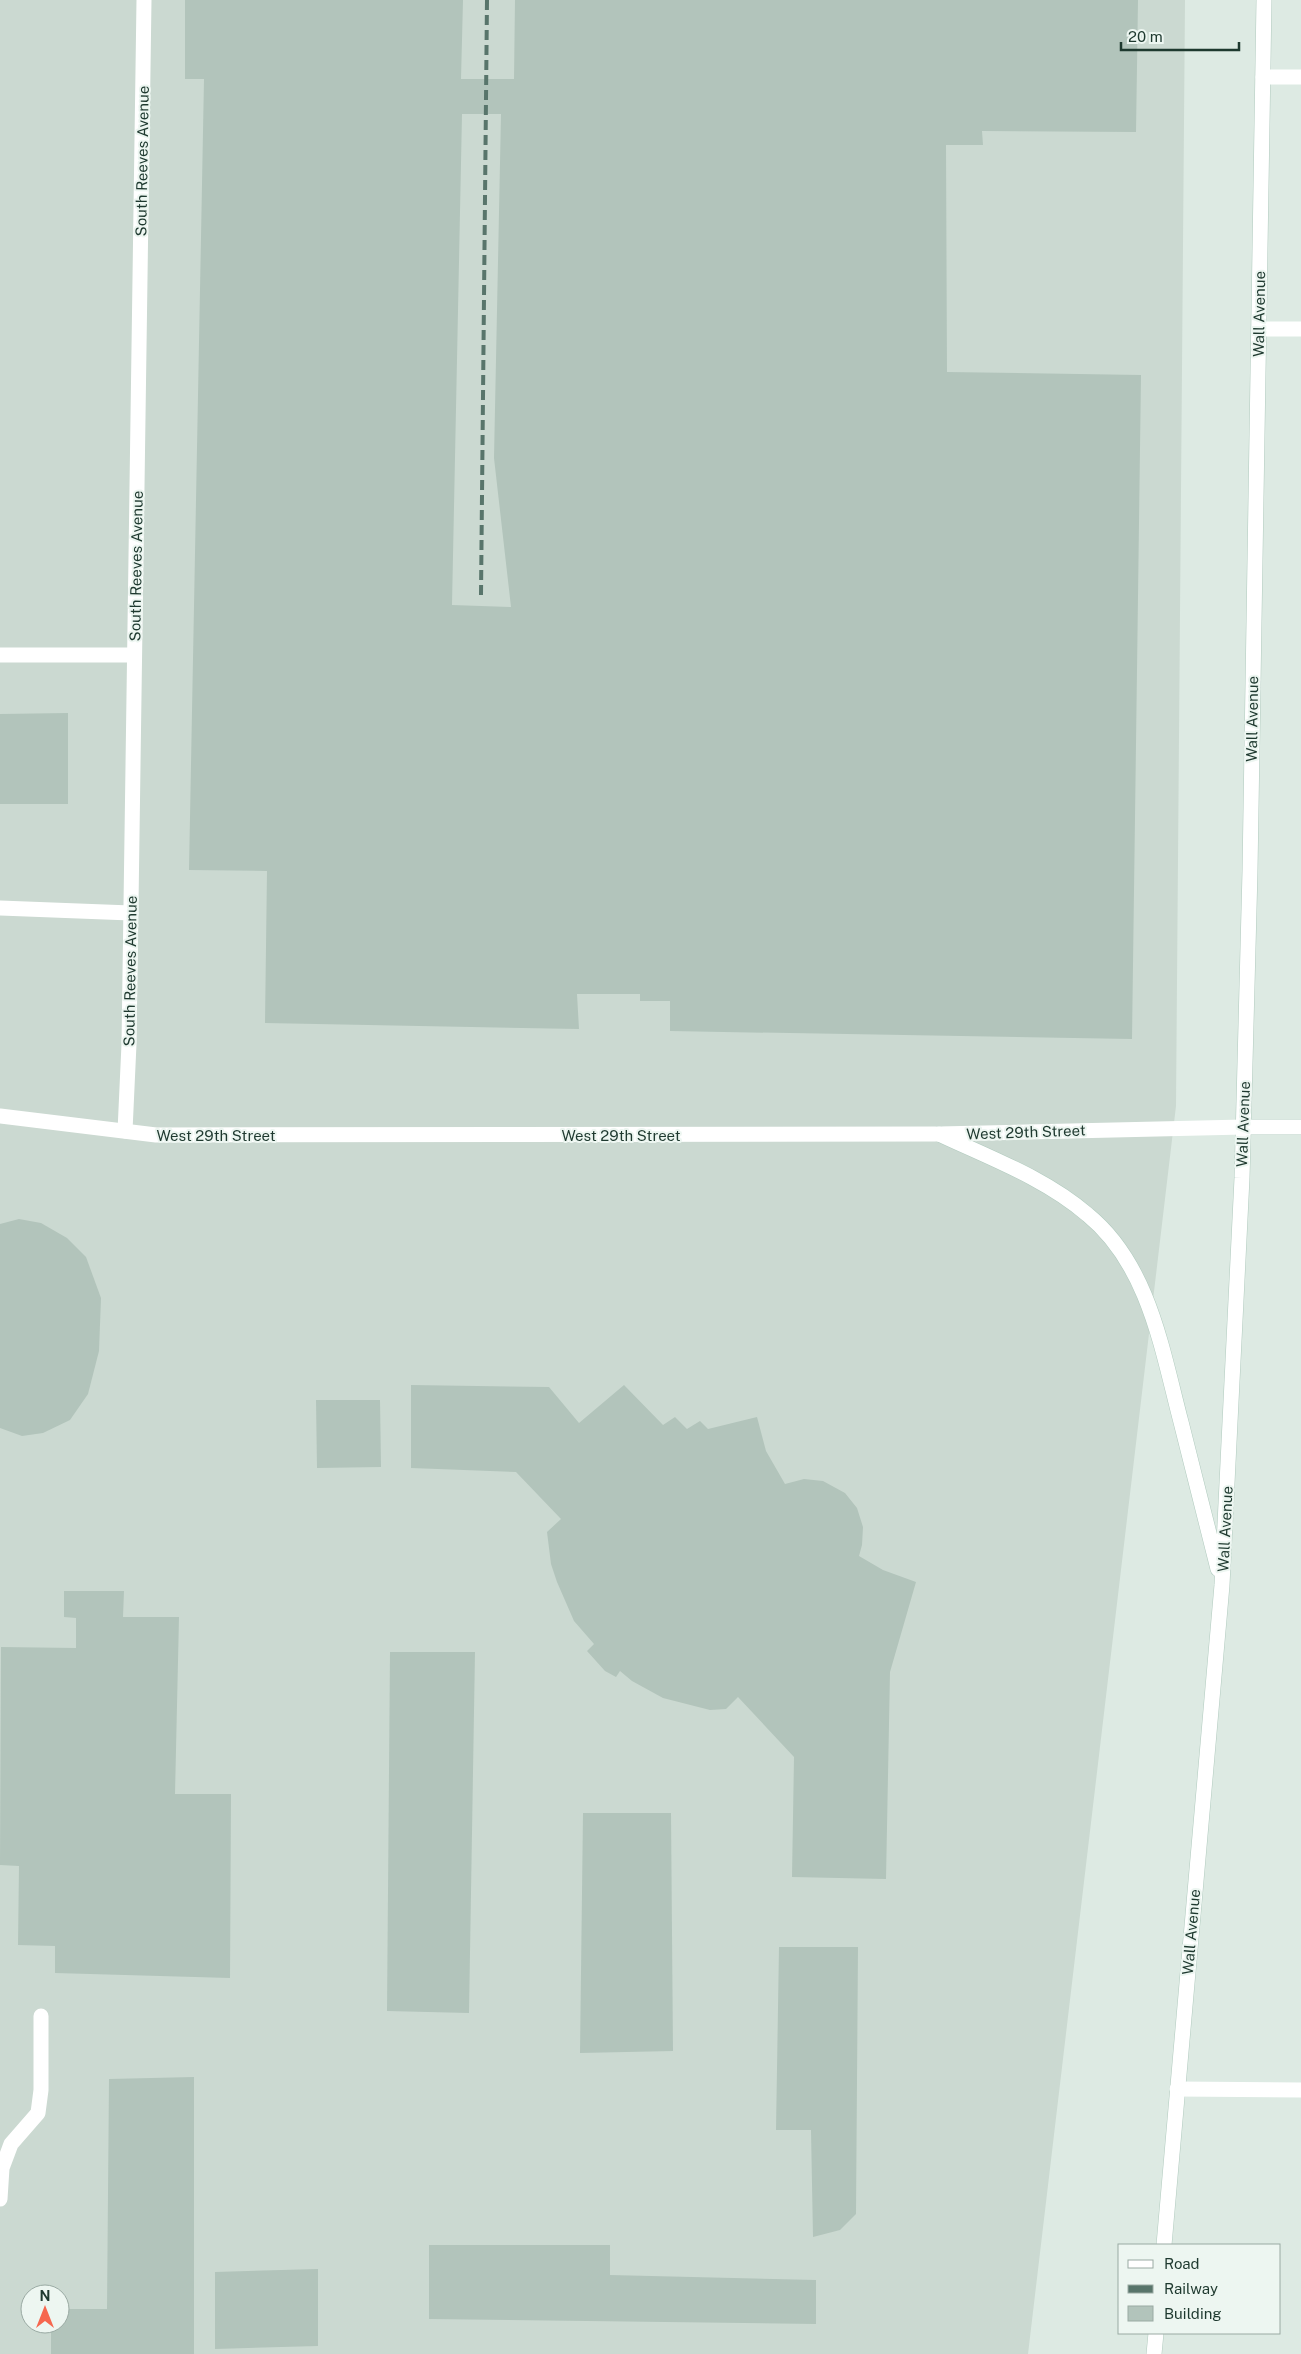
<svg xmlns="http://www.w3.org/2000/svg" width="1301" height="2354" font-family="'Public Sans',sans-serif">
<rect width="100%" height="100%" fill="#ddeae3"/>
<path fill="#cbd9d1" fill-rule="evenodd" d="M 0,0 L 1185,0 L 1176,1106 L 1028,2354 L 0,2354 ZM 30,2294 L 60,2294 L 60,2324 L 30,2324 Z"/>
<g fill="#b2c4bb" fill-rule="evenodd">
<path d="M 185,0 L 463,0 L 461,79 L 514,79 L 515,0 L 1138,0 L 1136,132 L 982,131 L 983,145 L 946,145 L 947,372 L 1141,375 L 1132,1039 L 670,1031 L 670,1001 L 640,1001 L 640,994 L 577,994 L 579,1029 L 265,1023 L 267,871 L 189,870 L 204,79 L 185,79 ZM 462,114 L 501,114 L 494,458 L 511,607 L 452,605 Z"/>
<path d="M 68,713 L 68,804 L 0,804 L 0,714 Z"/>
<path d="M 19,1219 L 41,1223 L 67,1238 L 86,1257 L 101,1298 L 99,1351 L 88,1394 L 70,1420 L 43,1433 L 22,1436 L 0,1428 L 0,1224 Z"/>
<path d="M 411,1385 L 549,1387 L 579,1423 L 624,1385 L 663,1425 L 675,1417 L 687,1429 L 700,1421 L 708,1429 L 757,1417 L 766,1451 L 785,1484 L 804,1479 L 823,1481 L 845,1493 L 857,1508 L 863,1527 L 862,1545 L 859,1556 L 883,1570 L 916,1582 L 890,1672 L 886,1879 L 792,1877 L 794,1757 L 738,1697 L 726,1709 L 710,1710 L 663,1698 L 632,1681 L 620,1671 L 616,1677 L 605,1671 L 587,1651 L 594,1644 L 574,1621 L 557,1582 L 551,1564 L 547,1532 L 561,1519 L 516,1472 L 411,1468 Z"/>
<path d="M 316,1400 L 380,1400 L 381,1467 L 317,1468 Z"/>
<path d="M 64,1591 L 124,1591 L 123,1617 L 179,1617 L 175,1794 L 231,1794 L 230,1978 L 55,1973 L 55,1946 L 18,1945 L 19,1866 L 0,1865 L 1,1647 L 76,1648 L 76,1618 L 64,1617 Z"/>
<path d="M 390,1652 L 475,1652 L 469,2013 L 387,2011 Z"/>
<path d="M 583,1813 L 671,1813 L 673,2051 L 580,2053 Z"/>
<path d="M 779,1947 L 858,1947 L 856,2214 L 840,2230 L 813,2237 L 811,2130 L 776,2130 Z"/>
<path d="M 194,2077 L 194,2354 L 51,2354 L 51,2324 L 60,2324 L 60,2309 L 107,2309 L 109,2079 Z"/>
<path d="M 429,2245 L 610,2245 L 610,2275 L 816,2280 L 816,2324 L 429,2319 Z"/>
<path d="M 318,2269 L 318,2346 L 215,2349 L 215,2272 Z"/>
</g>
<g fill="none" stroke-linecap="round" stroke-linejoin="round">
<defs>
<g id="secondary">
<path d="M 1244,1127 L 1301,1127"/>
<path d="M 939,1134 C 990,1158 1045,1178 1088,1215 C 1149,1265 1162,1350 1181,1422 C 1193,1471 1206,1520 1218,1569"/>
<path d="M 1164,2245 L 1222,1585 L 1242,1178 L 1250,871 L 1264,0"/>
<path d="M 1154,2354 L 1156,2333"/>
</g>
</defs>
<use href="#secondary" stroke="#b0cabe" stroke-width="16"/>
<g stroke="#fff" stroke-width="15">
<path d="M 1263,77 L 1301,77"/>
<path d="M 1259,329 L 1301,329"/>
<path d="M 0,655 L 134,655"/>
<path d="M 0,908 L 131,913"/>
<path d="M 1177,2089 L 1301,2090"/>
<path d="M 0,2199 L 2,2168 L 11,2144 L 38,2113 L 41,2090 L 41,2016"/>
</g>
<g stroke="#fff" stroke-width="15">
<path d="M 0,1116 L 156,1135 L 939,1134 L 1244,1127"/>
<path d="M 125,1131 L 129,1044 L 144,0"/>
</g>
<use href="#secondary" stroke="#fff" stroke-width="15"/>
<path stroke="#58756b" stroke-width="4" stroke-dasharray="10 5" stroke-linecap="butt" d="M 481,595 L 487,0"/>
</g>
<g text-anchor="middle" dominant-baseline="central" stroke-width="4" stroke-linejoin="round" paint-order="stroke">
<g font-size="15" fill="#1e392f" stroke="#edf6f1">
<text transform="translate(142 161) rotate(-89)">South Reeves Avenue</text>
<text transform="translate(1259 314) rotate(-89)">Wall Avenue</text>
<text transform="translate(136 566) rotate(-89)">South Reeves Avenue</text>
<text transform="translate(1252 719) rotate(-89)">Wall Avenue</text>
<text transform="translate(130 971) rotate(-89)">South Reeves Avenue</text>
<text transform="translate(1243 1124) rotate(-88)">Wall Avenue</text>
<text transform="translate(1026 1132) rotate(-2)">West 29th Street</text>
<text x="216" y="1135">West 29th Street</text>
<text x="621" y="1135">West 29th Street</text>
<text transform="translate(1225 1529) rotate(-87)">Wall Avenue</text>
<text transform="translate(1191 1932) rotate(-85)">Wall Avenue</text>
</g>
</g>
<rect x="1118" y="2244" width="162" height="90" fill="#edf6f1" stroke="#9aaaa3"/>
<rect x="1128" y="2260" width="25" height="8" fill="#ffffff" stroke="#9aaaa3"/>
<text x="1164" y="2269" font-size="15" fill="#1e392f">Road</text>
<rect x="1128" y="2285" width="25" height="8" fill="#58756b" stroke="#9aaaa3"/>
<text x="1164" y="2294" font-size="15" fill="#1e392f">Railway</text>
<rect x="1128" y="2306" width="25" height="15" fill="#b2c4bb" stroke="#9aaaa3"/>
<text x="1164" y="2319" font-size="15" fill="#1e392f">Building</text>
<g transform="translate(45 2309)"><circle r="24" fill="#edf6f1" stroke="#9aaaa3"/>
<path d="M0-4L9 19L0 12L-9 19Z" fill="#f6674f"/>
<text y="-8" font-size="14" font-weight="bold" text-anchor="middle" fill="#1e392f">N</text>
</g>
<path d="M1121 42v8h118v-8" fill="none" stroke="#1e392f" stroke-width="2.5"/>
<text x="1128" y="42" font-size="15" fill="#1e392f" stroke="#edf6f1" stroke-width="4" paint-order="stroke">20 m</text>
</svg>
